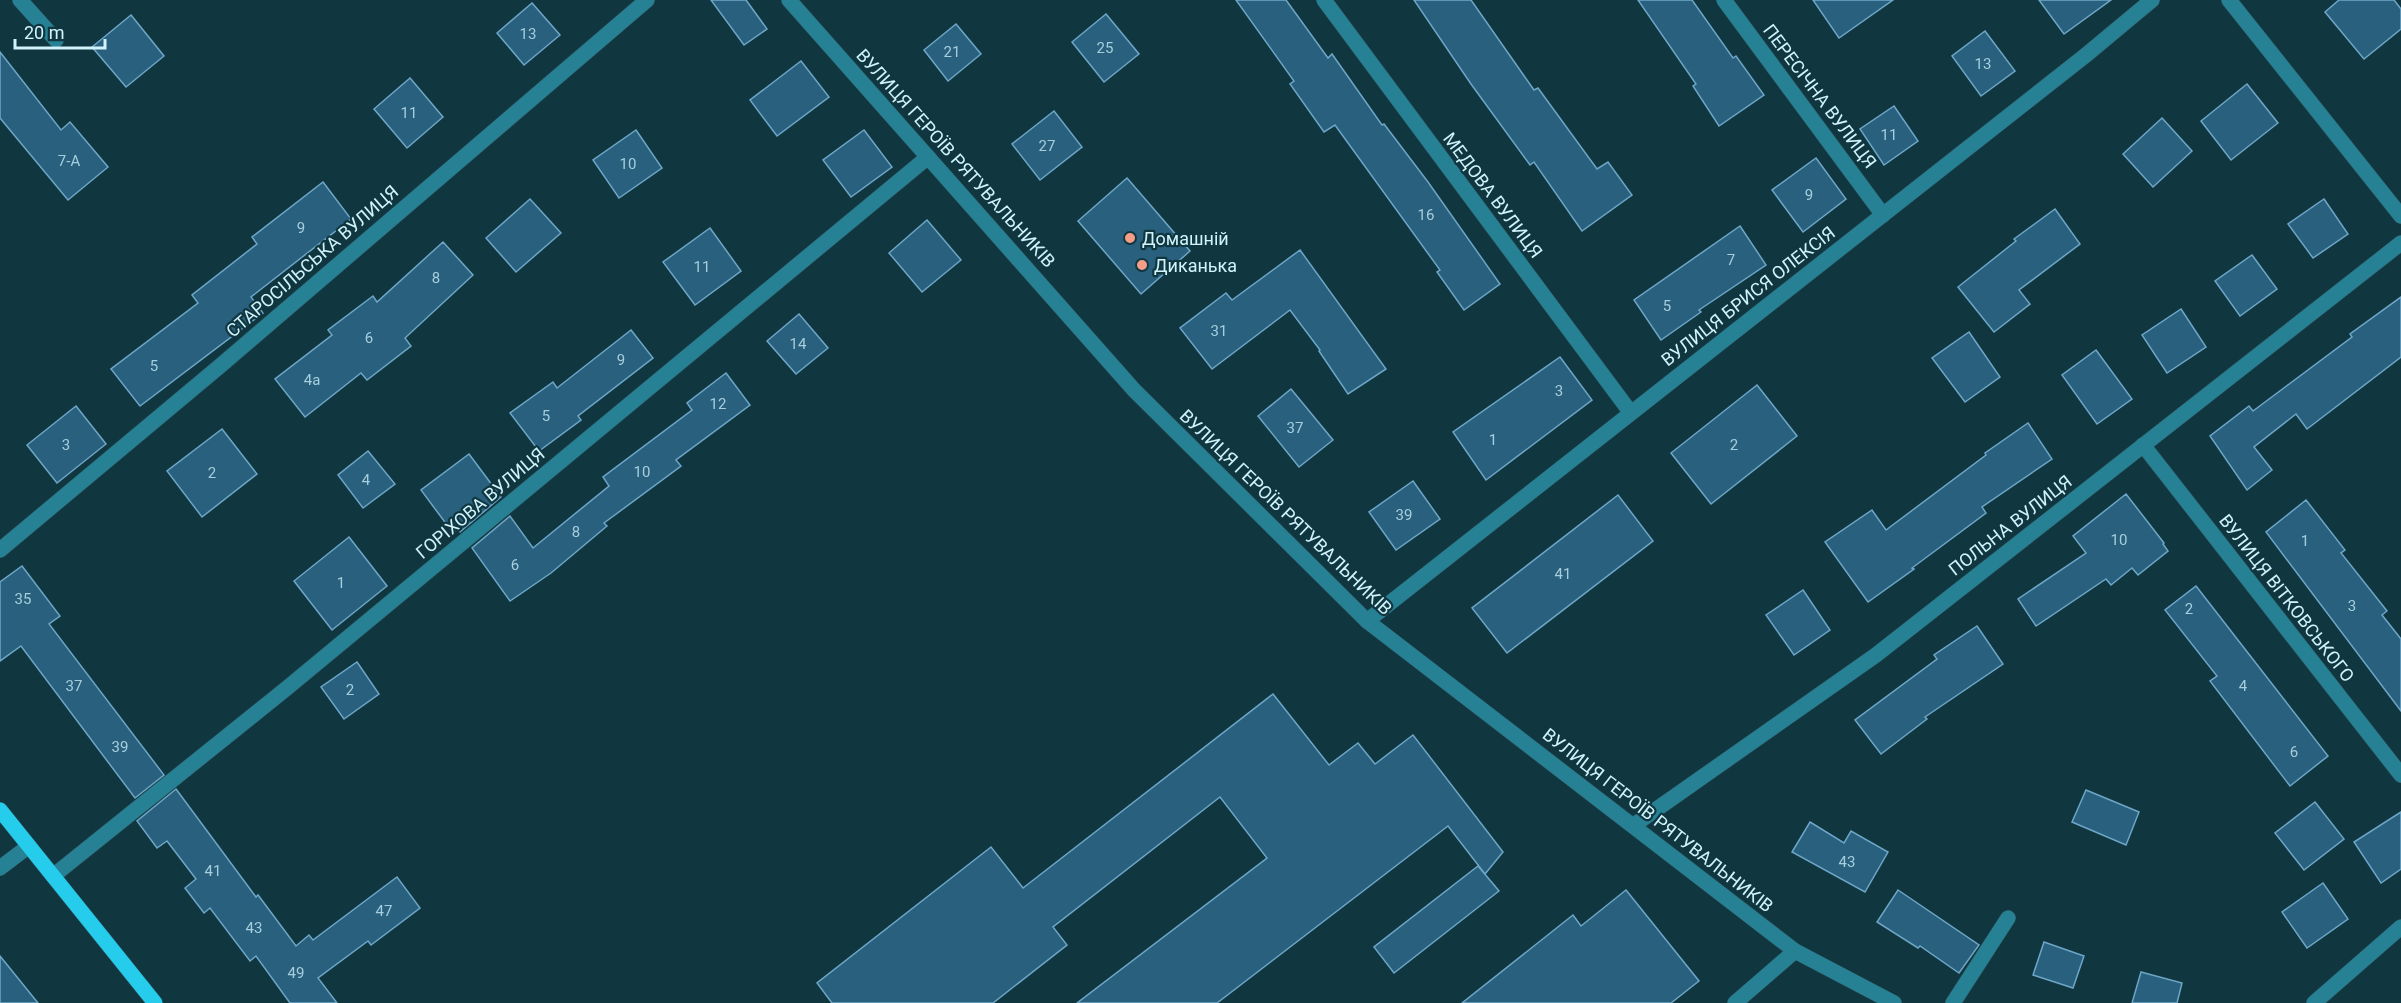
<svg xmlns="http://www.w3.org/2000/svg" width="2401" height="1003" font-family="Roboto,sans-serif">
<rect width="100%" height="100%" fill="#103740"/>
<g fill="#28607e" stroke="#6ea6c7" stroke-width="1.5">
<path d="M 711,0 L 746,0 L 767,29 L 744,45 Z"/>
<path d="M 1236,0 L 1286,0 L 1328,58 L 1332,54 L 1382,125 L 1384,124 L 1428,182 L 1500,284 L 1464,310 L 1437,272 L 1440,270 L 1335,125 L 1324,132 L 1290,84 L 1294,81 Z"/>
<path d="M 1414,0 L 1471,0 L 1534,90 L 1538,88 L 1597,169 L 1608,162 L 1632,195 L 1582,231 L 1534,162 L 1530,165 L 1471,84 Z"/>
<path d="M 1638,0 L 1692,0 L 1733,58 L 1736,56 L 1764,95 L 1719,126 L 1693,86 L 1696,84 Z"/>
<path d="M 1813,0 L 1893,0 L 1839,38 Z"/>
<path d="M 2039,0 L 2111,0 L 2064,34 Z"/>
<path d="M 2339,0 L 2394,0 L 2401,9 L 2401,29 L 2364,59 L 2325,12 Z"/>
<path d="M 532,3 L 560,35 L 524,65 L 497,33 Z"/>
<path d="M 1106,14 L 1139,54 L 1104,82 L 1072,42 Z"/>
<path d="M 131,15 L 164,56 L 126,87 L 92,47 Z"/>
<path d="M 956,24 L 981,54 L 948,81 L 924,50 Z"/>
<path d="M 1985,31 L 2015,71 L 1981,96 L 1952,56 Z"/>
<path d="M 0,52 L 61,130 L 70,122 L 108,167 L 68,200 L 0,118 Z"/>
<path d="M 801,61 L 829,97 L 777,136 L 750,100 Z"/>
<path d="M 410,78 L 443,117 L 407,148 L 374,109 Z"/>
<path d="M 2247,84 L 2278,123 L 2231,160 L 2201,121 Z"/>
<path d="M 1894,106 L 1918,141 L 1884,165 L 1860,129 Z"/>
<path d="M 1054,111 L 1082,147 L 1040,180 L 1012,144 Z"/>
<path d="M 2162,118 L 2192,151 L 2153,187 L 2123,154 Z"/>
<path d="M 636,130 L 662,168 L 619,198 L 593,160 Z"/>
<path d="M 864,130 L 892,167 L 851,197 L 823,160 Z"/>
<path d="M 1816,158 L 1846,199 L 1803,232 L 1772,190 Z"/>
<path d="M 1127,178 L 1190,251 L 1141,294 L 1078,221 Z"/>
<path d="M 323,182 L 351,219 L 251,297 L 263,313 L 140,406 L 111,369 L 198,303 L 192,295 L 257,244 L 252,237 Z"/>
<path d="M 530,199 L 561,233 L 516,272 L 486,238 Z"/>
<path d="M 2324,199 L 2348,234 L 2313,258 L 2288,224 Z"/>
<path d="M 2055,209 L 2080,244 L 2019,290 L 2030,304 L 1994,332 L 1958,287 L 2016,241 L 2014,239 Z"/>
<path d="M 927,220 L 961,260 L 922,292 L 889,253 Z"/>
<path d="M 1740,226 L 1766,265 L 1699,310 L 1701,312 L 1661,340 L 1634,300 Z"/>
<path d="M 710,228 L 741,271 L 695,305 L 663,262 Z"/>
<path d="M 443,242 L 473,275 L 405,338 L 411,346 L 367,380 L 361,373 L 305,417 L 275,379 L 332,335 L 328,330 L 373,296 L 377,302 Z"/>
<path d="M 1300,250 L 1386,369 L 1348,394 L 1319,351 L 1320,350 L 1290,310 L 1212,369 L 1180,328 L 1226,293 L 1232,300 Z"/>
<path d="M 2252,255 L 2277,289 L 2240,316 L 2215,281 Z"/>
<path d="M 2401,297 L 2401,357 L 2307,429 L 2296,414 L 2254,447 L 2272,470 L 2247,490 L 2210,436 L 2249,406 L 2253,411 L 2352,337 L 2350,334 Z"/>
<path d="M 2181,309 L 2206,347 L 2167,373 L 2142,335 Z"/>
<path d="M 799,314 L 828,348 L 796,374 L 767,341 Z"/>
<path d="M 631,330 L 653,358 L 578,416 L 581,420 L 539,451 L 510,413 L 553,382 L 557,388 Z"/>
<path d="M 1969,332 L 2000,377 L 1965,402 L 1932,358 Z"/>
<path d="M 2096,350 L 2132,399 L 2097,424 L 2062,375 Z"/>
<path d="M 1560,357 L 1592,400 L 1486,480 L 1453,432 Z"/>
<path d="M 726,373 L 750,405 L 676,460 L 681,466 L 604,523 L 607,526 L 551,573 L 510,601 L 472,548 L 510,516 L 533,548 L 609,486 L 603,477 L 692,410 L 687,403 Z"/>
<path d="M 1757,385 L 1797,436 L 1711,504 L 1671,453 Z"/>
<path d="M 1291,389 L 1333,440 L 1299,467 L 1258,416 Z"/>
<path d="M 76,406 L 106,444 L 57,483 L 27,445 Z"/>
<path d="M 2028,423 L 2052,459 L 1982,507 L 1986,513 L 1912,568 L 1914,569 L 1868,602 L 1825,542 L 1872,510 L 1886,530 L 1986,455 L 1985,453 Z"/>
<path d="M 222,429 L 257,474 L 202,517 L 167,471 Z"/>
<path d="M 368,451 L 395,484 L 363,508 L 338,475 Z"/>
<path d="M 469,454 L 501,497 L 460,532 L 458,529 L 453,533 L 421,490 Z"/>
<path d="M 1413,481 L 1440,519 L 1396,550 L 1369,512 Z"/>
<path d="M 2126,494 L 2164,543 L 2163,544 L 2168,551 L 2138,575 L 2132,568 L 2111,585 L 2106,579 L 2036,626 L 2018,599 L 2086,553 L 2073,536 Z"/>
<path d="M 1618,495 L 1653,541 L 1507,653 L 1472,608 Z"/>
<path d="M 2306,500 L 2345,550 L 2341,553 L 2387,611 L 2382,615 L 2401,639 L 2401,711 L 2266,532 Z"/>
<path d="M 349,537 L 387,586 L 332,630 L 294,581 Z"/>
<path d="M 22,566 L 60,616 L 49,624 L 164,775 L 135,798 L 21,646 L 0,661 L 0,582 Z"/>
<path d="M 2196,586 L 2328,756 L 2290,786 L 2210,681 L 2217,676 L 2165,610 Z"/>
<path d="M 1803,590 L 1830,630 L 1794,655 L 1766,615 Z"/>
<path d="M 1977,626 L 2003,664 L 1925,717 L 1927,719 L 1881,754 L 1855,720 L 1937,659 L 1934,655 Z"/>
<path d="M 357,662 L 379,694 L 344,719 L 321,687 Z"/>
<path d="M 1273,694 L 1329,765 L 1358,743 L 1375,764 L 1413,735 L 1503,852 L 1485,874 L 1448,826 L 1217,1003 L 1077,1003 L 1267,858 L 1220,797 L 1053,927 L 1067,945 L 993,1003 L 832,1003 L 817,983 L 991,847 L 1023,888 Z"/>
<path d="M 176,789 L 256,897 L 258,895 L 296,946 L 309,935 L 313,940 L 397,877 L 420,908 L 371,945 L 368,941 L 318,978 L 337,1003 L 290,1003 L 256,956 L 250,961 L 210,908 L 204,913 L 185,888 L 196,879 L 167,841 L 157,848 L 137,821 Z"/>
<path d="M 2086,790 L 2139,812 L 2126,845 L 2072,822 Z"/>
<path d="M 2315,802 L 2344,839 L 2304,870 L 2275,833 Z"/>
<path d="M 2401,812 L 2401,869 L 2381,883 L 2354,842 Z"/>
<path d="M 1810,822 L 1844,843 L 1851,831 L 1888,852 L 1865,892 L 1792,852 Z"/>
<path d="M 1478,866 L 1499,891 L 1394,973 L 1374,947 Z"/>
<path d="M 2323,883 L 2348,919 L 2307,948 L 2282,912 Z"/>
<path d="M 1626,890 L 1699,981 L 1671,1003 L 1462,1003 L 1573,915 L 1581,926 Z"/>
<path d="M 1898,890 L 1979,945 L 1959,973 L 1920,946 L 1918,948 L 1877,922 Z"/>
<path d="M 2044,942 L 2084,956 L 2073,988 L 2033,975 Z"/>
<path d="M 0,956 L 38,1003 L 0,1003 Z"/>
<path d="M 2141,972 L 2182,983 L 2177,1003 L 2132,1003 Z"/>
</g>
<g fill="none" stroke-linecap="round" stroke-linejoin="round">
<defs>
<g id="minor">
<path d="M 20,0 L 56,40"/>
<path d="M 789,0 L 1134,390 L 1367,621 L 1795,951 L 1894,1003"/>
<path d="M 1324,0 L 1631,413"/>
<path d="M 1724,0 L 1883,215"/>
<path d="M 2229,0 L 2401,216"/>
<path d="M 2143,445 L 2401,775"/>
<path d="M 0,550 L 220,366 L 647,0"/>
<path d="M 1367,621 L 2086,55 L 2152,0"/>
<path d="M 1634,825 L 1876,655 L 2401,243"/>
<path d="M 0,868 L 29,846"/>
<path d="M 53,876 L 287,688 L 928,157"/>
<path d="M 1735,1003 L 1795,951"/>
<path d="M 1953,1003 L 2008,918"/>
<path d="M 2314,1003 L 2401,927"/>
</g>
<path id="major" d="M 0,810 L 155,1003"/>
</defs>
<use href="#minor" stroke="#2f555e" stroke-width="16"/>
<use href="#major" stroke="#2f555e" stroke-width="16"/>
<use href="#minor" stroke="#268195" stroke-width="15"/>
<use href="#major" stroke="#25ccec" stroke-width="15"/>
</g>
<g fill="#f49e88" stroke="#103740" stroke-width="2">
<circle cx="1130" cy="238" r="6"/>
<circle cx="1142" cy="265" r="6"/>
</g>
<g text-anchor="middle" dominant-baseline="central" stroke-width="4.5" stroke-linejoin="round" paint-order="stroke">
<g font-size="15" fill="#a6cedc">
<text x="528" y="34">13</text>
<text x="1105" y="48">25</text>
<text x="952" y="52">21</text>
<text x="1983" y="64">13</text>
<text x="409" y="113">11</text>
<text x="1889" y="135">11</text>
<text x="1047" y="146">27</text>
<text x="69" y="161">7-А</text>
<text x="628" y="164">10</text>
<text x="1809" y="195">9</text>
<text x="1426" y="215">16</text>
<text x="301" y="228">9</text>
<text x="1731" y="260">7</text>
<text x="702" y="267">11</text>
<text x="436" y="278">8</text>
<text x="1667" y="306">5</text>
<text x="1219" y="331">31</text>
<text x="369" y="338">6</text>
<text x="798" y="344">14</text>
<text x="621" y="360">9</text>
<text x="154" y="366">5</text>
<text x="312" y="380">4а</text>
<text x="1559" y="391">3</text>
<text x="718" y="404">12</text>
<text x="546" y="416">5</text>
<text x="1295" y="428">37</text>
<text x="1493" y="440">1</text>
<text x="66" y="445">3</text>
<text x="1734" y="445">2</text>
<text x="642" y="472">10</text>
<text x="212" y="473">2</text>
<text x="366" y="480">4</text>
<text x="1404" y="515">39</text>
<text x="576" y="532">8</text>
<text x="2119" y="540">10</text>
<text x="2305" y="541">1</text>
<text x="515" y="565">6</text>
<text x="1563" y="574">41</text>
<text x="341" y="583">1</text>
<text x="23" y="599">35</text>
<text x="2352" y="606">3</text>
<text x="2189" y="609">2</text>
<text x="74" y="686">37</text>
<text x="2243" y="686">4</text>
<text x="350" y="690">2</text>
<text x="120" y="747">39</text>
<text x="2294" y="752">6</text>
<text x="1847" y="862">43</text>
<text x="213" y="871">41</text>
<text x="384" y="911">47</text>
<text x="254" y="928">43</text>
<text x="296" y="973">49</text>
</g>
<g font-size="18" fill="#d0f3fc" stroke="#103740">
<text transform="translate(1820 96) rotate(53)">ПЕРЕСІЧНА ВУЛИЦЯ</text>
<text transform="translate(956 158) rotate(48)">ВУЛИЦЯ ГЕРОЇВ РЯТУВАЛЬНИКІВ</text>
<text transform="translate(1493 195) rotate(53)">МЕДОВА ВУЛИЦЯ</text>
<text transform="translate(312 261) rotate(-41)">СТАРОСІЛЬСЬКА ВУЛИЦЯ</text>
<text transform="translate(1748 296) rotate(-38)">ВУЛИЦЯ БРИСЯ ОЛЕКСІЯ</text>
<text transform="translate(480 503) rotate(-40)">ГОРІХОВА ВУЛИЦЯ</text>
<text transform="translate(1286 512) rotate(44)">ВУЛИЦЯ ГЕРОЇВ РЯТУВАЛЬНИКІВ</text>
<text transform="translate(2010 525) rotate(-38)">ПОЛЬНА ВУЛИЦЯ</text>
<text transform="translate(2287 598) rotate(52)">ВУЛИЦЯ ВІТКОВСЬКОГО</text>
<text transform="translate(1658 820) rotate(38)">ВУЛИЦЯ ГЕРОЇВ РЯТУВАЛЬНИКІВ</text>
</g>
<g font-size="18" fill="#d0f3fc" stroke="#103740" text-anchor="start">
<text x="1142" y="238">Домашній</text>
<text x="1154" y="265">Диканька</text>
</g>
</g>
<path d="M15 39v9h90v-9" fill="none" stroke="#d0f3fc" stroke-width="3"/>
<text x="24" y="39" font-size="18" fill="#d0f3fc" stroke="#103740" stroke-width="4.5" paint-order="stroke">20 m</text>
</svg>
